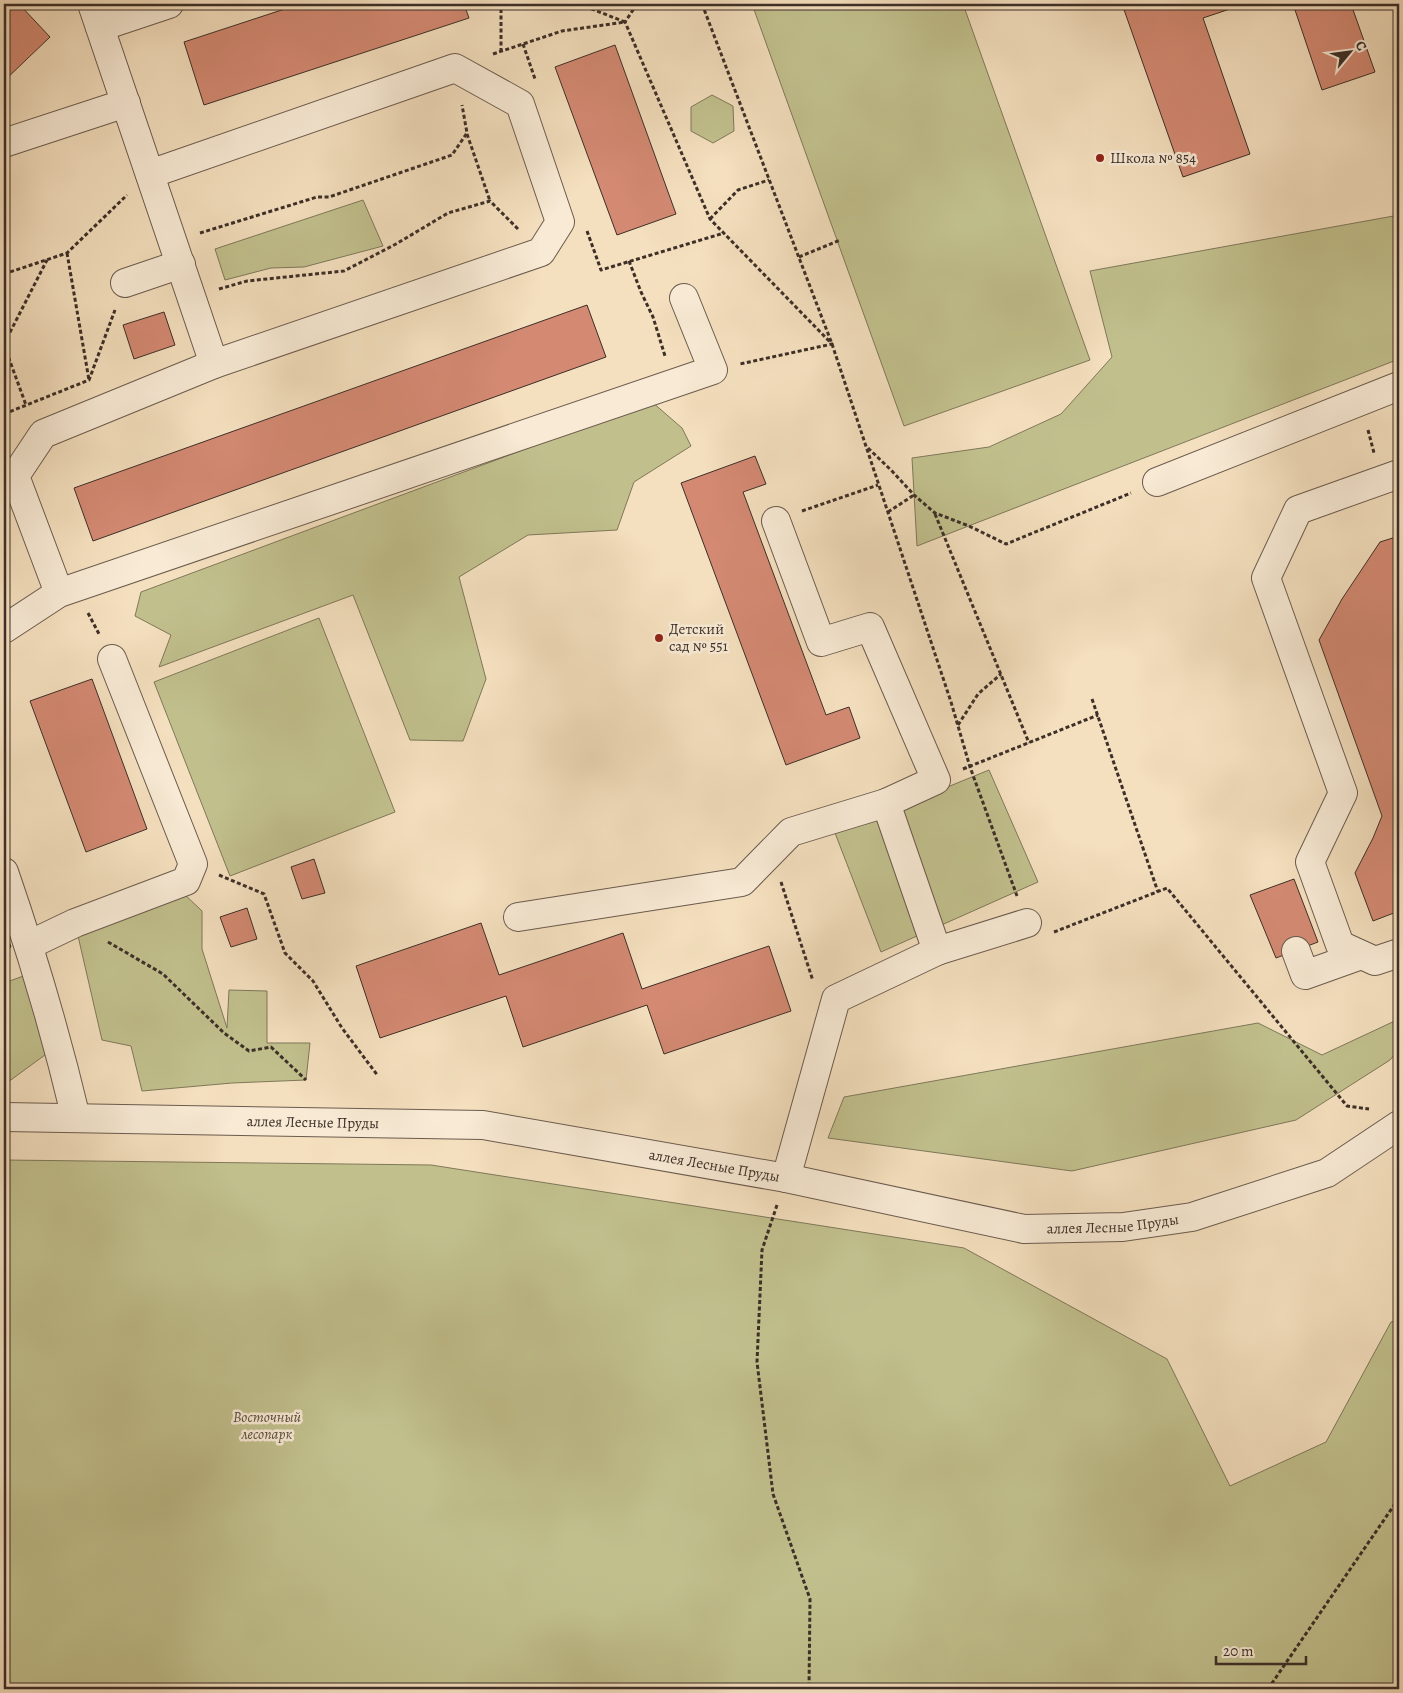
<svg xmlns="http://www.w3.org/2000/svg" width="1403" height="1693" font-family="Alegreya,serif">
<rect width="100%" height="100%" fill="#f4dfbe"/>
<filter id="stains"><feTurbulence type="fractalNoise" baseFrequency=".004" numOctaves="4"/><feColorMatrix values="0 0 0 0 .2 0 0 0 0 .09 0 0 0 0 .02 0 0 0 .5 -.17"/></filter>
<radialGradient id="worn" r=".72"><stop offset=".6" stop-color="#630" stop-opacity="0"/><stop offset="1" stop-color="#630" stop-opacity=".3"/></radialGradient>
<g fill="#c1c08d" stroke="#7f785a">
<path d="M 752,4 L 963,4 L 1090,360 L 904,426 Z"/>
<path d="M 712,95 L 733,106 L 734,131 L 713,143 L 691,131 L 691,107 Z"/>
<path d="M 363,200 L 383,246 L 304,267 L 271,268 L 225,280 L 215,249 Z"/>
<path d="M 1399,215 L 1399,359 L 917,546 L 912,458 L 989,447 L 1061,414 L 1112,357 L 1090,271 Z"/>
<path d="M 652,402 L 682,428 L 691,446 L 634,482 L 617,530 L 528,535 L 459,577 L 486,679 L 463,741 L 410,740 L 353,595 L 159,667 L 171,635 L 135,616 L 141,592 Z"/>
<path d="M 319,618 L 395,812 L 230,876 L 154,682 Z"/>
<path d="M 989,770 L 1038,882 L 881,952 L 835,833 Z"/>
<path d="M 181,891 L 202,911 L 202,949 L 227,1028 L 229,990 L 267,991 L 267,1043 L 310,1043 L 306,1080 L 232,1083 L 142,1091 L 131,1046 L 102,1040 L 75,923 Z"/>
<path d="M 29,974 L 49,1052 L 4,1085 L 4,983 Z"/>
<path d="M 1399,1019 L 1399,1049 L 1390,1060 L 1296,1120 L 1072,1171 L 828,1138 L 844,1097 L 1258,1023 L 1322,1055 Z"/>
<path d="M 4,1160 L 431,1165 L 964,1248 L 1167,1359 L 1230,1486 L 1326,1442 L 1391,1322 L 1399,1320 L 1399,1689 L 4,1689 Z"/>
</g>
<g fill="#d38972" stroke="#3d2f28">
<path d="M 4,4 L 19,4 L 50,37 L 4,81 Z"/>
<path d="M 300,4 L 464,4 L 469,18 L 204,105 L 184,42 Z"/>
<path d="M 1122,4 L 1245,4 L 1203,18 L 1250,154 L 1183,177 Z"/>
<path d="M 1293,4 L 1351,4 L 1375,72 L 1322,90 Z"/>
<path d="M 615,45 L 676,214 L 617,235 L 555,67 Z"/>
<path d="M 587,305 L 606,357 L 93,541 L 74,488 Z"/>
<path d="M 164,312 L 175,345 L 134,359 L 123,325 Z"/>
<path d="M 755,456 L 766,484 L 743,492 L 826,715 L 849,707 L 860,738 L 786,765 L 681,483 Z"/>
<path d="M 1399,536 L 1399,661 L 1396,668 L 1399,680 L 1399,911 L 1373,921 L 1355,873 L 1373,838 L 1382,816 L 1319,640 L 1342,599 L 1380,542 Z"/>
<path d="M 92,679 L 147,829 L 86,852 L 30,701 Z"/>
<path d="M 314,859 L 325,893 L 302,899 L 291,867 Z"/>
<path d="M 1294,879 L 1318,942 L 1276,958 L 1250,895 Z"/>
<path d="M 247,908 L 257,939 L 231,947 L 220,917 Z"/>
<path d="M 481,923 L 499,975 L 623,933 L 642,989 L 769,946 L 791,1011 L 664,1054 L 647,1005 L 523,1047 L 506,996 L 380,1038 L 356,966 Z"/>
<path d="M 4,927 L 11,947 L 4,950 Z"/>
</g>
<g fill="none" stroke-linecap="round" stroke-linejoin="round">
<defs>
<g id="minor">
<path d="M 92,4 L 214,364"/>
<path d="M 100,27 L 169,4"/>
<path d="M 4,143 L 126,103"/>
<path d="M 125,283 L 181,264"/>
<path d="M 1399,474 L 1298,510 L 1266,578 L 1343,793 L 1310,862 L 1340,945 L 1375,961 L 1399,953"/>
<path d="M 1157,482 L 1399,386"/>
<path d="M 776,521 L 821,642 L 870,627 L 936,780 L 886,803"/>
<path d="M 59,593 L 15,476 L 43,434 L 214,364 L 541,252 L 560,222 L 520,104 L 455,68 L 150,174"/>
<path d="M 4,629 L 59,593 L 713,370 L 684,298"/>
<path d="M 4,872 C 32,953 56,1034 76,1118"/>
<path d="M 518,917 L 742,882 L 791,832 L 886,803 L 937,951"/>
<path d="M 29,945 L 75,923 L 186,881 L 193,864 L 112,659"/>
<path d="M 1296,951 L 1305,975 L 1361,955"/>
<path id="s1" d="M 4,1117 L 483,1125 L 786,1178 L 1024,1229 L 1123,1227 L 1192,1217 L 1327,1173 L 1399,1125"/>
<path d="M 786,1178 L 836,999 L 937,951 L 1027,923"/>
</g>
</defs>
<use href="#minor" stroke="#6b5b4e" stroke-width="30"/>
<g stroke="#3d2f28" stroke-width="3" stroke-dasharray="4 2.5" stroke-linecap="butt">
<path d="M 579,4 L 625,22"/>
<path d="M 637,4 L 625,22 L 710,219 L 832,344 L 740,364"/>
<path d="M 702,4 L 832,344 L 951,702 L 970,767 L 1017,896"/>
<path d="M 523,44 L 535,79"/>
<path d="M 501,52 L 501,4"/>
<path d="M 493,54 L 562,31 L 625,22"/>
<path d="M 467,134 L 490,201"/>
<path d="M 710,219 L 738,190 L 769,180"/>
<path d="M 587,231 L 601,270 L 724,233"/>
<path d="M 200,233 L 317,197 L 329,197 L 452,155 L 467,133 L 462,105"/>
<path d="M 67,253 L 89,380"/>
<path d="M 799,257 L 840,240"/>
<path d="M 629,261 L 641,292 L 653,317 L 665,356"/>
<path d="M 4,274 L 67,253 L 127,195"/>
<path d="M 219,289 L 247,281 L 344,271 L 396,244 L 448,213 L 490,201 L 518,229"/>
<path d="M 4,344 L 47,260"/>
<path d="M 4,345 L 26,405"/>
<path d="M 4,414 L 89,380 L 115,310"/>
<path d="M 1368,430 L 1374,453"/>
<path d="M 868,448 L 892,471 L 914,495 L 935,513 L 969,526 L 1006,544 L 1131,493"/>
<path d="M 802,511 L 878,485"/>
<path d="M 888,512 L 914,495"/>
<path d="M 935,514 L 1029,743"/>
<path d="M 88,613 L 99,634"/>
<path d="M 1092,699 L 1158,892"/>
<path d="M 958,725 L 978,694 L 1001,674"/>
<path d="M 963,769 L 1098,715"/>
<path d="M 219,875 L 264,894 L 285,953 L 313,981 L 342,1028 L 378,1076"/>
<path d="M 781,882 L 813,981"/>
<path d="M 1054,932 L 1167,888 L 1347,1106 L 1369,1109"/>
<path d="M 108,942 L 163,974 L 224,1033 L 249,1051 L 271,1047 L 306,1080"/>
<path d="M 777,1205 L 762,1250 L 757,1362 L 773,1494 L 810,1599 L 809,1689"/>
<path d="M 1268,1689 L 1399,1498"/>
</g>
<use href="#minor" stroke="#f8ead5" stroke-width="28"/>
</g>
<g fill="#8f2418" stroke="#f8ead5" stroke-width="2">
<circle cx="1100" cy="158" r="5"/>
<circle cx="659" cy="638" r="5"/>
</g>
<g text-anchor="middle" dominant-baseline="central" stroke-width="5" stroke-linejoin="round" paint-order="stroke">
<g font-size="15" fill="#3d2f28" stroke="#f8ead5" text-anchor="start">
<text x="1110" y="158">Школа № 854</text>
<text x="669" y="629">Детский<tspan x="669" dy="17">сад № 551</tspan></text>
</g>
<g font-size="15" fill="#3d2f28" stroke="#f8ead5">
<text stroke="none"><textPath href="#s1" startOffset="309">аллея Лесные Пруды</textPath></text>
<text stroke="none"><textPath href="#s1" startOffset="714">аллея Лесные Пруды</textPath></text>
<text stroke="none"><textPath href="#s1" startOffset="1119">аллея Лесные Пруды</textPath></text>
</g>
<g font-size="15" font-style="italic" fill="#574c3c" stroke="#f8ead5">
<text x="267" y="1417">Восточный<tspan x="267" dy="17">лесопарк</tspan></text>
</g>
</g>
<rect width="1403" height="1693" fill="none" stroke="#f4dfbe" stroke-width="20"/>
<rect x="5" y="5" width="1393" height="1683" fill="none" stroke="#3d2f28" stroke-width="2.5"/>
<rect x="10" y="10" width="1383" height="1673" fill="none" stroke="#3d2f28"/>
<g transform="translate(1350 52) rotate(61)" stroke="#f8ead5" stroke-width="4" paint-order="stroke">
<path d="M0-4L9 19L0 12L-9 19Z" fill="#3d2f28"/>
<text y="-8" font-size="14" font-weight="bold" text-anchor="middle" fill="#3d2f28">С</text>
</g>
<path d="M1216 1656v8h90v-8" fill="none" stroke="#3d2f28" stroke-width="2.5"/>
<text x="1223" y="1656" font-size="15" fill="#3d2f28" stroke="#f8ead5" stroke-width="4" paint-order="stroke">20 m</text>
<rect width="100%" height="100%" filter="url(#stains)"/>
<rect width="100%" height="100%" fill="url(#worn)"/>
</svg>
